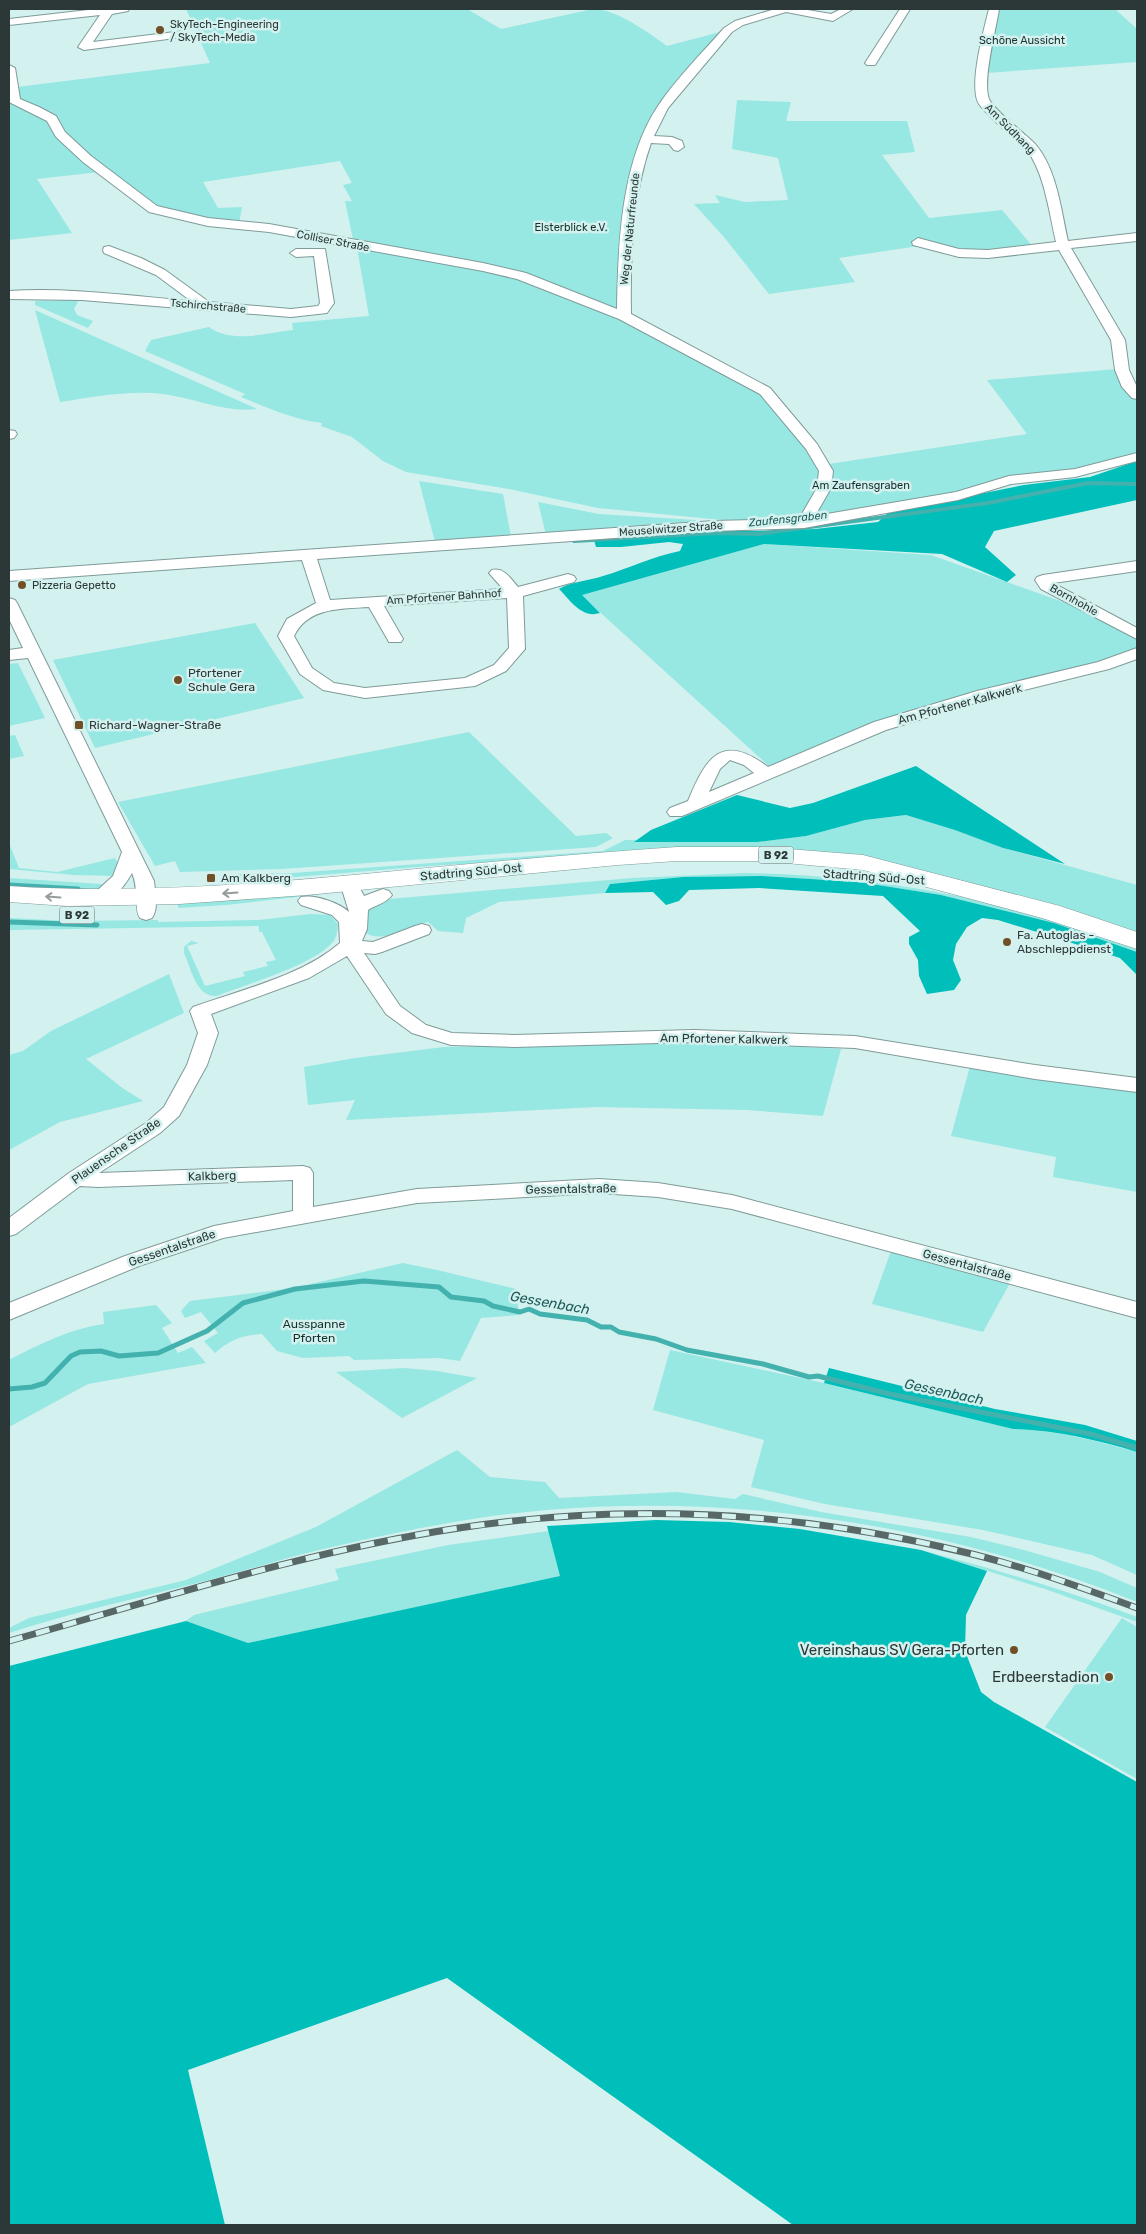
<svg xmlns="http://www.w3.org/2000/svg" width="1146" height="2234" font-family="Rubik,sans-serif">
<rect width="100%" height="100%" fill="#d3f1ef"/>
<g fill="#97e7e2">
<path d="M 186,9 L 467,9 L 501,29 L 593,9 C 616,9 648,32 667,46 L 724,31 L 650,122 L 638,171 L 620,309 L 615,309 L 524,275 L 354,244 L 345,201 L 352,201 L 343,185 L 352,183 L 340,161 L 203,182 L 218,208 L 242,207 L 239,224 L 155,209 L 108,171 L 37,179 L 72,233 L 9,240 L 9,88 L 210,63 Z"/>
<path d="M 998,9 L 1115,9 L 1137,29 L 1137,62 L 986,73 Z"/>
<path d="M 737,100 L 791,102 L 786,121 L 907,121 L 915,152 L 882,155 L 929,218 L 1002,210 L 1034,248 L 980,253 L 925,245 L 839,258 L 855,282 L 769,294 L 724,237 L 694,204 L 720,203 L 715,195 L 745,202 L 788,200 L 778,158 L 732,149 Z"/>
<path d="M 357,248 L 490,271 L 533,283 L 534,287 L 541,286 L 626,320 L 728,375 L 766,398 L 787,422 L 824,474 L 806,514 L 794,522 L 743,522 L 598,508 L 509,489 L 406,472 L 383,461 L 352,437 L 321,426 L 322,423 C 294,420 268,408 241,397 L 245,394 L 145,351 L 151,340 L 209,327 C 233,344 265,333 293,330 L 292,323 L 369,316 Z"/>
<path d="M 66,300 L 79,300 L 74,309 L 77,315 L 93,321 L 88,328 L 35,305 L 35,301 Z"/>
<path d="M 35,310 L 257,409 C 225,413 195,398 163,394 C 129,390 94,397 60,402 Z"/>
<path d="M 1117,369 L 1127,391 L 1137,400 L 1137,453 L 1117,460 L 956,495 L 817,517 L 829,464 L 1027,434 L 987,380 Z"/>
<path d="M 419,481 L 503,494 L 511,537 L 435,542 Z"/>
<path d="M 538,502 L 599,514 L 696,520 L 697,525 L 546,535 Z"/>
<path d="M 764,544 L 931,555 L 1080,608 L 1136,636 L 1137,650 L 1101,663 L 1074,669 L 770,767 L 581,595 Z"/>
<path d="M 255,623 L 304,698 L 95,748 L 53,660 Z"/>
<path d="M 18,663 L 45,718 L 9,726 L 9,664 Z"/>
<path d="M 469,732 L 576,836 L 606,833 L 613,838 L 596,847 L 282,869 L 180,872 L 175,861 L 155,866 L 118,802 Z"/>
<path d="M 15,735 L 24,756 L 9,759 L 9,736 Z"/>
<path d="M 906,815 L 951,828 L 1003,848 L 1137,885 L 1137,933 L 1022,896 L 946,876 L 884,861 L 818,853 L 533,861 L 443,865 L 282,878 L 235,878 L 235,874 L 292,873 L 603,851 L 625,840 L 757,842 L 806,836 L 865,820 Z"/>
<path d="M 9,843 L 19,868 L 57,872 L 115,858 L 118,864 L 115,876 L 74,875 L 9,869 Z"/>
<path d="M 744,873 C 809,874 873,880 937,892 C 1005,904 1071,926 1137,947 L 1137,952 L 1054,923 L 941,895 L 859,882 L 761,876 L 683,877 L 610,884 L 605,893 L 499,902 L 466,918 L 463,933 L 438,931 L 428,922 C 407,926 383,945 364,932 L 364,912 L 377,902 L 389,899 L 632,878 Z"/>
<path d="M 9,878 L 101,884 L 107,886 C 80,897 37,890 9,888 Z"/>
<path d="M 341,891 L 342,892 L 226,905 L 178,908 L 178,901 Z"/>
<path d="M 310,914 L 330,915 L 338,924 C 338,928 337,934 335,939 C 319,964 246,984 217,996 C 196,998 191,968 184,953 L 184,947 L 191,941 L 199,943 L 187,946 L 205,986 L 245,976 L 243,972 L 268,966 L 266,962 L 276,960 L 262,932 L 259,932 L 259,926 L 9,930 L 9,918 L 69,921 L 158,920 L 158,922 L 259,920 Z"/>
<path d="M 169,974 L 184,1013 L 86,1059 L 121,1087 L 143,1101 L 60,1122 L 9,1150 L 9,1055 L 23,1051 L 51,1031 Z"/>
<path d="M 649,1043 L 748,1044 L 841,1049 L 823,1116 L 747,1110 L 597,1107 L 346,1120 L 355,1100 L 308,1105 L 304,1067 L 355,1058 L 444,1047 Z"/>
<path d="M 970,1066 L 1137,1090 L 1137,1192 L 1053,1177 L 1056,1157 L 951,1136 Z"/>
<path d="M 892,1248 L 1011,1281 L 983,1332 L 872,1304 Z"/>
<path d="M 403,1263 L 437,1270 L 516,1289 L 519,1315 L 481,1318 L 460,1361 L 439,1358 L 354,1360 L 349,1356 L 303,1358 L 277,1351 L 262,1334 C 243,1335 229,1340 215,1353 L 204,1341 L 218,1333 L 201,1312 L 185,1318 L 181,1311 L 190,1301 L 293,1288 Z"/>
<path d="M 156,1305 L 172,1323 L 162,1328 L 178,1353 L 192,1347 L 206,1363 L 88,1384 L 9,1427 L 9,1360 C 40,1344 69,1329 104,1324 L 103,1312 Z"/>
<path d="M 670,1350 L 824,1383 L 1013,1429 C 1055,1430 1096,1441 1137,1452 L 1137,1575 L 1092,1555 L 983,1530 L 825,1504 L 751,1487 L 764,1440 L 653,1410 Z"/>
<path d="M 404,1368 L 437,1371 L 477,1378 L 402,1418 L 336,1372 Z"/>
<path d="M 457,1450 L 490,1477 L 545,1482 L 559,1498 L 676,1492 L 735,1499 L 743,1494 L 821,1512 L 971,1537 L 1024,1550 L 1100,1572 L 1137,1588 L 1137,1602 C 951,1527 746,1493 546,1510 C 479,1516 411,1529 345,1544 C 298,1554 252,1569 205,1581 C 139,1598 73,1612 9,1633 L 9,1628 L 29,1618 L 186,1580 L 316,1527 Z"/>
<path d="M 549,1531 L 561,1576 L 248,1643 L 186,1621 L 194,1615 L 339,1580 L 335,1569 L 448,1545 Z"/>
<path d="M 921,1550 C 994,1569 1066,1590 1137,1617 L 1137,1622 L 1045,1589 Z"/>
<path d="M 1122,1618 L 1137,1627 L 1137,1779 L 1045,1727 Z"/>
</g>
<g fill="#00beb9">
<path d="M 1137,461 L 1137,500 L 994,531 L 985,547 L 1016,575 L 1007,582 L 942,554 L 764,544 L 582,595 L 600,613 C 582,619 570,600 559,589 C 573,581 588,581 603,576 C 630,568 651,557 680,551 L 683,544 L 669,542 L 621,547 L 596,547 L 593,537 L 710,530 L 758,531 L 815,529 L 878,522 L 889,512 L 1024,485 L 1090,477 Z"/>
<path d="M 916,766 L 1065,864 L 1003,848 L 955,830 L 906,815 L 865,820 L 806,836 L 757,842 L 634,842 L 651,830 L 737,795 L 790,808 L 813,803 Z"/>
<path d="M 761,876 L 859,882 L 941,895 L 1054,923 L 1137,952 L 1137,975 L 1120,958 L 998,920 L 982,918 L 967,927 L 956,944 L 953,960 L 961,980 L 954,990 L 927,994 L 919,976 L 918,960 L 909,944 L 909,937 L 920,931 L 883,896 L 759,888 L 689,890 L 679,901 L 666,905 L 653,892 L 605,893 L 610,884 L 683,877 Z"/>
<path d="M 829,1368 L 995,1409 L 1085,1425 L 1137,1441 L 1137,1452 C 1097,1440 1055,1430 1013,1429 L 824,1383 Z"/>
<path d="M 656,1520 L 729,1522 L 800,1529 L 921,1550 L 987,1571 L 966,1615 L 965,1651 L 981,1692 L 994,1702 L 1137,1782 L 1137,2225 L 793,2225 L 447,1978 L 188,2070 L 225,2225 L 9,2225 L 9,1666 L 186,1621 L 248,1643 L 560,1576 L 547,1526 Z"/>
</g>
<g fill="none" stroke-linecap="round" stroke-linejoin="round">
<path stroke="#43b2ae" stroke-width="4" d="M 574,541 L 716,533 L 759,534 L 988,503 L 1088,483 L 1137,484"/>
<g stroke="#43b2ae" stroke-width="5">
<path d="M 9,885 L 78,889"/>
<path d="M 9,922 L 97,925"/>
<path d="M 9,1389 L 32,1387 L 45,1383 L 71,1356 L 80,1352 L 101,1351 L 119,1356 L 158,1353 L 207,1331 L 243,1303 L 295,1289 L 364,1281 L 439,1287 L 451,1297 L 484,1301 L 493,1306 L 520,1312 L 529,1309 L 540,1314 L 587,1320 L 601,1327 L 611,1327 L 619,1332 L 656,1339 L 687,1350 L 763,1364 L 809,1377 L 818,1376 L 890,1394 L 1091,1434 L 1137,1448"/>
</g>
<defs>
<g id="street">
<path d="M 97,9 L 129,9 L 128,11 L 112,14 L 93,42 L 183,31 L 189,34 L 183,37 L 84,50 L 78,47 L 100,15 L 9,25 L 9,19 Z"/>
<path d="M 775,9 L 802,9 L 831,14 L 841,9 L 853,9 L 833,21 L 786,12 L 743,25 L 732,32 L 668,108 L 654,136 L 672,137 L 682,141 L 684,147 L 678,151 L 674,150 L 669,144 L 651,143 C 632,197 630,258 631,314 L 770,388 L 817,444 L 833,471 L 831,488 L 815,516 L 956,492 L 1009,476 L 1075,469 L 1137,453 L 1137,461 L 1075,477 L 1011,484 L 958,500 L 804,528 L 714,531 L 317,559 L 330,600 L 503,589 L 489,573 L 492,570 C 504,567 511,579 518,587 L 568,574 L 574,576 L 576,579 L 574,582 L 523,596 L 525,649 L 506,671 L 475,686 L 365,698 L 323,690 L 300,674 L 278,636 L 287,619 L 316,603 L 302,560 L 9,581 L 9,571 L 714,521 L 799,519 L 817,488 L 819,471 L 806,449 L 760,394 L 619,319 L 517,279 L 483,271 L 269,232 L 208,226 L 149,212 L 83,162 L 56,137 L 47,121 L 9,102 L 9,65 L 15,68 L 20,99 L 39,107 L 56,116 L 65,132 L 91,156 L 157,206 L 208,218 L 269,224 L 483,263 L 526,273 L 617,309 C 618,245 621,161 658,106 C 675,80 703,52 724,28 L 735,21 ZM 507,598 L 509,648 L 494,665 L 465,678 L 365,688 L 334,683 L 312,668 L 294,636 C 308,607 341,609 369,607 L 389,642 L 401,642 L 403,639 L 384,606 Z"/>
<path d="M 900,9 L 910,9 L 875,65 L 867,65 L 865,63 Z"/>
<path d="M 989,9 L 999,9 C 996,30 982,81 989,99 C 994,111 1025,133 1035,144 C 1057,169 1061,210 1068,241 L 1137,233 L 1137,241 L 1071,248 L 1125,340 L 1129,370 L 1137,387 L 1137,399 L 1132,398 L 1122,387 L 1115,370 L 1111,340 L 1059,250 L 988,258 L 959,257 L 913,245 L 912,242 L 918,238 L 959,249 L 988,250 L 1056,242 C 1049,212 1045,175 1027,150 C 1013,137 989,118 979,104 C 968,87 984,29 989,9 Z"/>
<path d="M 109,246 L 141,258 L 165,270 L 209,302 L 291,309 L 318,306 L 320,303 L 314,256 L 296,257 L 290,253 L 296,249 L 325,249 L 334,303 L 327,313 L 291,317 L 82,300 L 9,299 L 9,291 C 69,287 131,296 191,301 L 156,275 L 104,253 L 103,250 L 104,247 Z"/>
<path d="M 9,430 L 15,431 L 17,434 L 14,438 L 9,439 Z"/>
<path d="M 1137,561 L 1137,571 L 1053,583 L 1137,628 L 1137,639 L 1041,589 L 1035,580 L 1037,577 L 1043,575 Z"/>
<path d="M 9,598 L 15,600 L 17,603 L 154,881 C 155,892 159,908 152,918 L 146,920 L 140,918 C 134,910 139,888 132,873 C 124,887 109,907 92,902 L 89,898 L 113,876 L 122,852 L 28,658 L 9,660 L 9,650 L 23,648 L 9,619 Z"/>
<path d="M 1137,648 L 1137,659 L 1109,669 L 988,699 L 886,730 L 682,816 L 670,816 L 667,812 L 670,808 L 688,801 C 706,757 722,732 768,767 L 874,722 L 977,691 L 1098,662 ZM 730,760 L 744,765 L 754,773 L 709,792 L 720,769 Z"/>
<path d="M 349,877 L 355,879 L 364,896 L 383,889 L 389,891 L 392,895 C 387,903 375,905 368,910 L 367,929 L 362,941 L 373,942 L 415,926 L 422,924 L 429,926 L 431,930 L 429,934 L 382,952 L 375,954 L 364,953 L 400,1006 L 426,1025 L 452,1033 L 514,1035 L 694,1030 L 855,1036 L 1035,1065 L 1137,1078 L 1137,1092 L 1035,1079 L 855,1048 L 694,1042 L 514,1047 L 451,1045 L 412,1033 L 386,1014 L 347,956 L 309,978 L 211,1014 L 218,1033 L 207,1065 L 179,1116 L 160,1133 L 99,1173 L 303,1166 L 310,1168 L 313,1173 L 313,1207 L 417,1189 L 599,1179 L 658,1183 L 732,1195 L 1137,1302 L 1137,1318 L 732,1209 L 658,1197 L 599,1193 L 417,1203 L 223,1238 L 139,1266 L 9,1320 L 9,1303 L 125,1256 L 214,1226 L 293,1211 L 293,1180 L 98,1187 L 80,1186 L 16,1234 L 9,1236 L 9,1218 L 69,1173 L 146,1123 L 164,1107 L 187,1065 L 198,1033 L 190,1011 L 193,1007 C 240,990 302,976 340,943 L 339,922 L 332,915 L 301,905 L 298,901 L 301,897 C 314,894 340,903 349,912 L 340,883 L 343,879 Z"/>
</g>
<path id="primary" d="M 677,847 L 764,847 L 863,855 L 1060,906 L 1137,932 L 1137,949 L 1042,918 L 863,870 L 764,861 L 677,861 L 618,865 L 307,895 L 179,904 L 67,906 L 9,902 L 9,886 C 127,894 246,885 364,874 C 468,864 573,854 677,847 Z"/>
</defs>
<use href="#street" stroke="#7f9b99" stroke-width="2"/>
<use href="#primary" stroke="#7f9b99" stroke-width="1"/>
<use href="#street" fill="#fff" fill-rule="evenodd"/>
<use href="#primary" fill="#fff" fill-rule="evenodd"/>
<defs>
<path id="rail" d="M 9,1641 C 157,1600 306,1551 459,1528 C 630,1502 804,1512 972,1554 C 1028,1568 1083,1588 1137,1608"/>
</defs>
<use href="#rail" stroke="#586867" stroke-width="7"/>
<use href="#rail" stroke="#d3f1ef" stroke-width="5" stroke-dasharray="14" stroke-linecap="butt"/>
</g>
<defs><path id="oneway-shaft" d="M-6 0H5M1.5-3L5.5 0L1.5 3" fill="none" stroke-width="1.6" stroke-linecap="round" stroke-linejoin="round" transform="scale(1.25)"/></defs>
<g stroke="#969b9b">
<use href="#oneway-shaft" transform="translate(230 893) rotate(176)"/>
<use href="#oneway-shaft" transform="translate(53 897) rotate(-176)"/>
</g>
<g fill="#714f27" stroke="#d3f1ef" stroke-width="2">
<circle cx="160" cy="30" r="5"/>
<circle cx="22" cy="585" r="5"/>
<circle cx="178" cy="680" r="5"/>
<rect x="74" y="720" width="10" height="10" rx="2.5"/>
<rect x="206" y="873" width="10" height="10" rx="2.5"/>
<circle cx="1007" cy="942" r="5"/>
<circle cx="1014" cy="1650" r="5"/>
<circle cx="1109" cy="1677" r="5"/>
</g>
<g text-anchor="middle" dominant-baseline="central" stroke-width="5" stroke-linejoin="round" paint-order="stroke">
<g font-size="11" fill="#2c3737" stroke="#d3f1ef" text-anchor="start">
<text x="170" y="24">SkyTech-Engineering<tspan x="170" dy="13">/ SkyTech-Media</tspan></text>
<text x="32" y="585">Pizzeria Gepetto</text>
</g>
<g font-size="11" fill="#17302e" stroke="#d3f1ef">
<text x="1022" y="40">Schöne Aussicht</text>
<text x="571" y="227">Elsterblick e.V.</text>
<text x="861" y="485">Am Zaufensgraben</text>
</g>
<g font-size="11" fill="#2c3737" stroke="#d3f1ef">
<text transform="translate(1010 129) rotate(45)">Am Südhang</text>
<text transform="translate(630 229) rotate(-84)">Weg der Naturfreunde</text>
<text transform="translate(333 241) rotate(11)">Colliser Straße</text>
<text transform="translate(208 306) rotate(5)">Tschirchstraße</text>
<text transform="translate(671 529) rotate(-4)">Meuselwitzer Straße</text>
<text transform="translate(444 597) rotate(-4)">Am Pfortener Bahnhof</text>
<text transform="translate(1074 600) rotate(29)">Bornhohle</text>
</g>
<g font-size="11" font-style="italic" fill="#1e5b59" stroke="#d3f1ef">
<text transform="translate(788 519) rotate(-6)">Zaufensgraben</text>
</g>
<g fill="#d3f1ef" stroke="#5e6f6e" stroke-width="1">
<rect x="758.5" y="846.5" width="35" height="17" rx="4"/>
<rect x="59.5" y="906.5" width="35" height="17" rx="4"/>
</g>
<g font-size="11" font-weight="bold" fill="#2c3737">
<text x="776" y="855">B 92</text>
<text x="77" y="915">B 92</text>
</g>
<g font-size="12" fill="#2c3737" stroke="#d3f1ef" text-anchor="start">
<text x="188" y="673">Pfortener<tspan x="188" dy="14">Schule Gera</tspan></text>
<text x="89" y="725">Richard-Wagner-Straße</text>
<text x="221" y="878">Am Kalkberg</text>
<text x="1017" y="935">Fa. Autoglas -<tspan x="1017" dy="14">Abschleppdienst</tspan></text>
</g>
<g font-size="12" fill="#2c3737" stroke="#d3f1ef">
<text transform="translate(960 704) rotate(-15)">Am Pfortener Kalkwerk</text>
<text transform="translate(471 872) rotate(-5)">Stadtring Süd-Ost</text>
<text transform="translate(874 877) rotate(4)">Stadtring Süd-Ost</text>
<text transform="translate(724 1039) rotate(1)">Am Pfortener Kalkwerk</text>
<text transform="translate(116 1151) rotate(-35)">Plauensche Straße</text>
<text transform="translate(212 1176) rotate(-2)">Kalkberg</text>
<text transform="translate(571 1189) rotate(-1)">Gessentalstraße</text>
<text transform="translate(172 1248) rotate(-19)">Gessentalstraße</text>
<text transform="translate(967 1265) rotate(15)">Gessentalstraße</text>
</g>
<g font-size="12" fill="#17302e" stroke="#d3f1ef">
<text x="314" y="1324">Ausspanne<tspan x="314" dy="14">Pforten</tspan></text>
</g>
<g font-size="14" font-style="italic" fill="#1e5b59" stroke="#d3f1ef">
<text transform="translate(550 1303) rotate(10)">Gessenbach</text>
<text transform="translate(944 1392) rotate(12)">Gessenbach</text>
</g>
<g font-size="15" fill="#2c3737" stroke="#d3f1ef" text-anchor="end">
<text x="1004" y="1650">Vereinshaus SV Gera-Pforten</text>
<text x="1099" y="1677">Erdbeerstadion</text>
</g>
</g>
<rect width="1146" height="2234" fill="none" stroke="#2c3737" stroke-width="20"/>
</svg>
